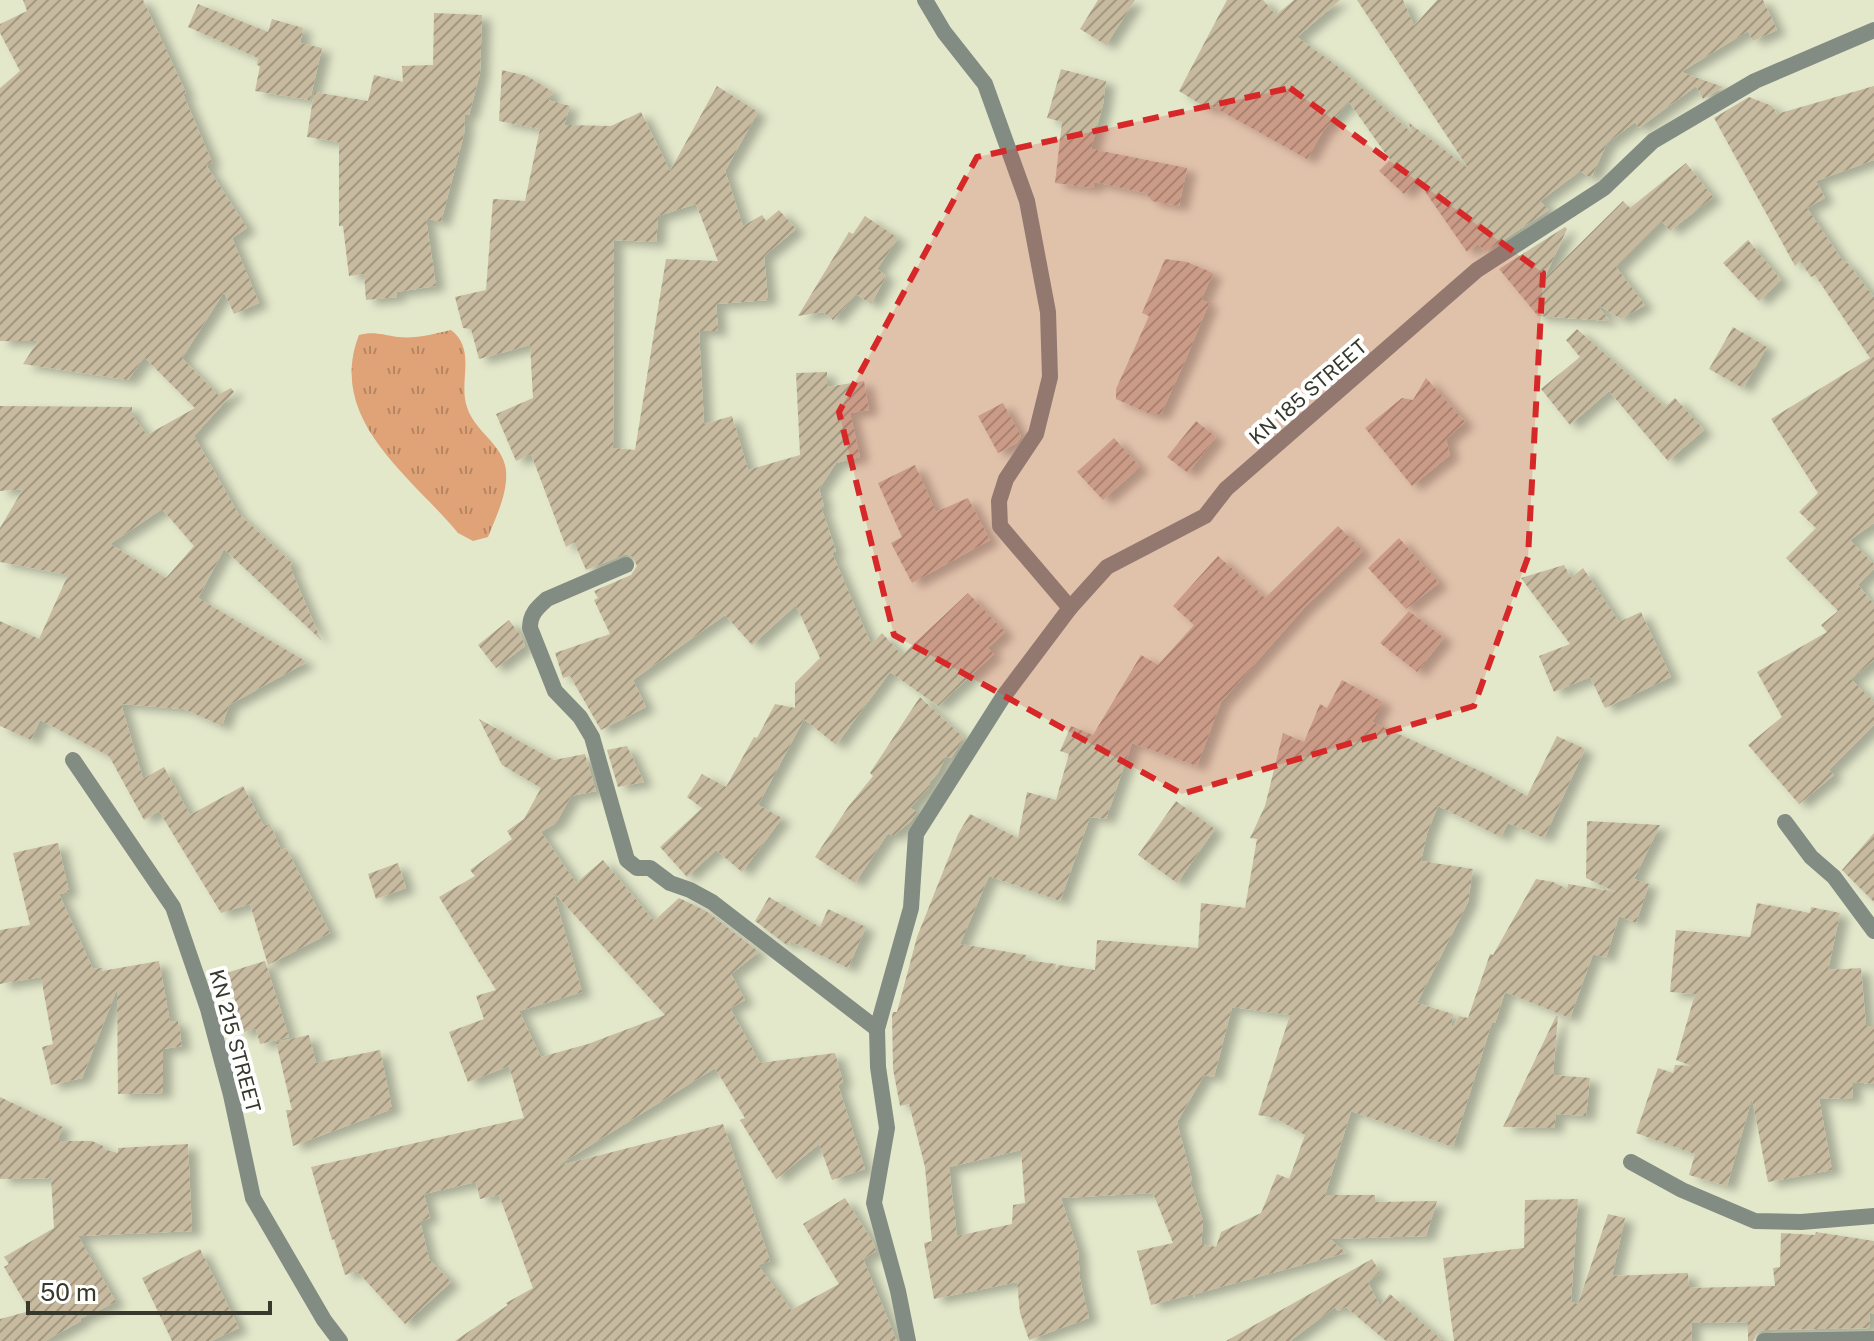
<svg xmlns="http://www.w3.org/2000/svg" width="1874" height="1341" font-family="'Public Sans',sans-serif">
<defs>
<pattern id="grass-tufts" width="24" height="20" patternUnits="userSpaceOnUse" patternTransform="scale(2)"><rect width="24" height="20" fill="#e0a277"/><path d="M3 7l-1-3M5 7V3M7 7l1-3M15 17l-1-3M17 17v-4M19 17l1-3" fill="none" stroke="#b68562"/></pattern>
<pattern id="building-hatch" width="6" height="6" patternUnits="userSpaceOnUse" patternTransform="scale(2)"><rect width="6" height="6" fill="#c7ba9f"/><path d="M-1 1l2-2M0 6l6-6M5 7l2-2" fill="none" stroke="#a29882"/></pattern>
<filter id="shadow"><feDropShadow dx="9" dy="5" stdDeviation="4" flood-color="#0004"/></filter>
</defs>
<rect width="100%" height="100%" fill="#e3e8cb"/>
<path fill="url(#grass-tufts)" d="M 451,330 C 477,350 458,381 467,407 C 474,431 503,444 506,470 C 508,493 496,517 488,537 L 473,541 L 458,533 C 411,476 326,420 359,335 C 374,331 383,335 398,337 C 416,339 434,334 451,330 Z"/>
<g fill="url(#building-hatch)" fill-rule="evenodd" filter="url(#shadow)">
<path d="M 23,0 L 143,0 L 186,93 L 183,94 L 212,162 L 206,165 L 247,228 L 232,238 L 259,303 L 234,314 L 224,292 L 182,358 L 218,395 L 231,388 L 234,392 L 194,436 L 238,513 L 292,563 L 290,567 L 321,640 L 224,549 L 198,598 L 307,662 L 229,705 L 222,726 L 184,709 L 121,704 L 143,779 L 164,767 L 190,815 L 243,786 L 264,826 L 270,824 L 281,850 L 286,848 L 330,933 L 268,965 L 250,904 L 221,913 L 159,811 L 144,820 L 109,756 L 40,720 L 31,740 L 0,726 L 0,621 L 39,639 L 68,575 L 0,562 L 0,528 L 23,489 L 0,491 L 0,406 L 132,407 L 132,415 L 147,435 L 195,408 L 144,357 L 128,380 L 23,364 L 38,341 L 0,341 L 0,88 L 20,71 L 0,33 L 0,24 L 27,11 ZM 162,509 L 194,546 L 166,578 L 110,544 Z"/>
<path d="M 1098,0 L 1135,0 L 1106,45 L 1080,29 Z"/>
<path d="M 1227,0 L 1263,0 L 1276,15 L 1294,0 L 1340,0 L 1297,37 L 1336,65 L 1413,134 L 1408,122 L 1468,168 L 1357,0 L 1403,0 L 1414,26 L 1437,0 L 1763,0 L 1777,30 L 1753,41 L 1748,31 L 1681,72 L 1723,87 L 1703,99 L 1696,86 L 1639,128 L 1635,122 L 1607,143 L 1591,178 L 1580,171 L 1540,201 L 1549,210 L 1485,252 L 1478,244 L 1467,252 L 1417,180 L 1404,194 L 1379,171 L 1390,160 L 1349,102 L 1323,131 L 1307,159 L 1212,106 L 1210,110 L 1179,91 Z"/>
<path d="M 198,4 L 268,32 L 272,19 L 303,28 L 300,43 L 322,48 L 310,100 L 255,91 L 260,66 L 257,65 L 258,58 L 188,27 Z"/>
<path d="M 434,13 L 482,15 L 480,73 L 469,115 L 465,114 L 464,134 L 441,222 L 426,218 L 436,286 L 396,292 L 397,297 L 366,300 L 364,274 L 349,276 L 343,226 L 339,226 L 339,142 L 307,137 L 314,92 L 368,101 L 374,75 L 403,82 L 402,66 L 433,65 Z"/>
<path d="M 1061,69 L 1106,81 L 1103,104 L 1091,149 L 1187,168 L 1179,206 L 1152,201 L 1146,193 L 1094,182 L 1093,188 L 1055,183 L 1062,122 L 1047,118 Z"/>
<path d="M 502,70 L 527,76 L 553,92 L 548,100 L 570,106 L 564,125 L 611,126 L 641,112 L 670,171 L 717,86 L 758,112 L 725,171 L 743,226 L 762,215 L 766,221 L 779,210 L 796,229 L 764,256 L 768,300 L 716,304 L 718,331 L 699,331 L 704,424 L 732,416 L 748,470 L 800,455 L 796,373 L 827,372 L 827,387 L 864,381 L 869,410 L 850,413 L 860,457 L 836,463 L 819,489 L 824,506 L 821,507 L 836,551 L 832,553 L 871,644 L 882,633 L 902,655 L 968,593 L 1005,632 L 988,648 L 994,654 L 938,706 L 890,672 L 836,745 L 804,719 L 758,805 L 782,818 L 742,872 L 716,850 L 687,877 L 660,847 L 702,808 L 687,797 L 702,774 L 726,787 L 754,737 L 757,738 L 775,704 L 795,708 L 795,683 L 820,658 L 796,605 L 752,645 L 725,615 L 633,680 L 646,707 L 601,730 L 570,676 L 563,678 L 555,653 L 610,634 L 594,600 L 598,598 L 594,591 L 631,575 L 637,566 L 633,557 L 626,554 L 586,570 L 574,542 L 566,547 L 531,454 L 516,461 L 496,414 L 533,398 L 530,345 L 479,359 L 471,329 L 463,328 L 455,297 L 486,290 L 493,199 L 525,201 L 540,129 L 499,121 ZM 696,204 L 718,261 L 666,259 L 635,450 L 613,448 L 614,240 L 656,242 L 658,216 Z"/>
<path d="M 1874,86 L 1874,160 L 1816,181 L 1825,198 L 1807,208 L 1844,263 L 1846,261 L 1874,297 L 1874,523 L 1850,540 L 1874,564 L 1874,569 L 1858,585 L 1874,604 L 1874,660 L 1851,679 L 1874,702 L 1874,725 L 1829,770 L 1834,775 L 1799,804 L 1748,745 L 1782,717 L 1757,672 L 1827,632 L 1821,625 L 1838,611 L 1786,558 L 1816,528 L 1799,512 L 1818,493 L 1771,419 L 1870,358 L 1815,275 L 1811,277 L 1800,261 L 1795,266 L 1714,118 L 1749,97 L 1772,106 L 1777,114 Z"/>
<path d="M 1686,163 L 1713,197 L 1670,231 L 1662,221 L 1616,267 L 1645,305 L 1621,319 L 1595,303 L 1610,321 L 1538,316 L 1499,269 L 1565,227 L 1567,229 L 1544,279 L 1623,201 L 1630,208 Z"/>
<path d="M 865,216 L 898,238 L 877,269 L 886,276 L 871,304 L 856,294 L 833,320 L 823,312 L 798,316 L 849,232 L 853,234 Z"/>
<path d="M 1748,240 L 1781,280 L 1759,301 L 1723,263 Z"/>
<path d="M 1165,259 L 1187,262 L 1213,273 L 1201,300 L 1209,303 L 1188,354 L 1161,414 L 1150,414 L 1116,399 L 1116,389 L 1149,316 L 1142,313 Z"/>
<path d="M 1733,327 L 1767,347 L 1743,388 L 1709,369 Z"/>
<path d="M 1577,329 L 1665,407 L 1675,398 L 1704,430 L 1668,461 L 1609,391 L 1570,425 L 1541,389 L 1580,357 L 1566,340 Z"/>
<path d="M 1426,378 L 1465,422 L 1446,439 L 1450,455 L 1412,486 L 1365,428 L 1402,398 L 1413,400 Z"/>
<path d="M 1003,403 L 1021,436 L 1017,443 L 998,453 L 978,416 Z"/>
<path d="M 1196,421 L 1216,437 L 1188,473 L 1167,457 Z"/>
<path d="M 1114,438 L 1140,467 L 1103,500 L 1077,472 Z"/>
<path d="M 915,465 L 936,512 L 968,498 L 990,540 L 912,583 L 891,543 L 902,537 L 878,483 Z"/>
<path d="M 1338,526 L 1363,551 L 1304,608 L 1221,702 L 1197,766 L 1132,743 L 1106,819 L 1090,817 L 1060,901 L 989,876 L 960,944 L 1026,955 L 1025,960 L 1056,964 L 1053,973 L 1059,965 L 1095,970 L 1097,940 L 1198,948 L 1201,903 L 1245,908 L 1257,839 L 1250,838 L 1265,806 L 1283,733 L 1304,742 L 1320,704 L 1327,708 L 1342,680 L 1383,702 L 1372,722 L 1489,775 L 1527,796 L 1557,736 L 1585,749 L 1544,838 L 1508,823 L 1501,837 L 1438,806 L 1427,833 L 1421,861 L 1473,869 L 1468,902 L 1417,1003 L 1453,1014 L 1451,1030 L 1459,1016 L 1468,1018 L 1490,954 L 1493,955 L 1536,879 L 1553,882 L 1567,889 L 1568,884 L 1616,892 L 1586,878 L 1587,821 L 1660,825 L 1634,879 L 1649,884 L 1636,923 L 1619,916 L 1606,958 L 1593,954 L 1570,1018 L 1505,992 L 1495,1023 L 1492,1022 L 1453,1147 L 1351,1111 L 1325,1195 L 1375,1195 L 1375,1202 L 1437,1201 L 1426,1236 L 1330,1239 L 1346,1253 L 1195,1294 L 1194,1298 L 1193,1294 L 1151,1305 L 1137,1251 L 1173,1243 L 1153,1193 L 1061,1198 L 1078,1251 L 1080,1279 L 1089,1318 L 1029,1340 L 1020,1313 L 1017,1282 L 934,1299 L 924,1243 L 932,1241 L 925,1167 L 909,1104 L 900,1106 L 893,1069 L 892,1016 L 893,1012 L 897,1012 L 917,937 L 958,834 L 970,814 L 1018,838 L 1027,792 L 1056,800 L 1069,754 L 1060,751 L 1071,726 L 1093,735 L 1141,655 L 1158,665 L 1194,625 L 1173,606 L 1218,556 L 1265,598 ZM 1232,1007 L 1290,1015 L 1258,1115 L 1275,1118 L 1305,1135 L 1289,1179 L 1277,1174 L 1261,1213 L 1221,1232 L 1216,1247 L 1201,1244 L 1203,1221 L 1190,1181 L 1192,1180 L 1177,1122 L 1204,1075 L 1214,1077 ZM 1021,1150 L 1025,1203 L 1013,1205 L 1012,1224 L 957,1236 L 949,1167 Z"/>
<path d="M 1399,538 L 1439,583 L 1406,609 L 1368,568 Z"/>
<path d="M 1564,565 L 1571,578 L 1583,568 L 1619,622 L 1641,612 L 1671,677 L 1605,708 L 1590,677 L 1554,692 L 1539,656 L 1570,644 L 1521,578 Z"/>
<path d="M 1409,611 L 1444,638 L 1417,672 L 1380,643 Z"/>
<path d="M 509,620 L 521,636 L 525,646 L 496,668 L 478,645 Z"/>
<path d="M 920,697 L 964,738 L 951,758 L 946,756 L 938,773 L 929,783 L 931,785 L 910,808 L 917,812 L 911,821 L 893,836 L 888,833 L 855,883 L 815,857 L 848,807 L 873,776 L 870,773 Z"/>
<path d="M 479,719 L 554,760 L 585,754 L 596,791 L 571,796 L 556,823 L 541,832 L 576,883 L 603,860 L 654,921 L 679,898 L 706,911 L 759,952 L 731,974 L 745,1000 L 730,1008 L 760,1063 L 835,1053 L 843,1082 L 838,1085 L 865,1169 L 832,1180 L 819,1144 L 776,1179 L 740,1120 L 745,1118 L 715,1068 L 557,1166 L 723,1124 L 770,1261 L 758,1265 L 791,1310 L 839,1284 L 803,1224 L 845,1198 L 874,1244 L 876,1251 L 863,1259 L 897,1341 L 455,1341 L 508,1305 L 506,1303 L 533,1288 L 499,1195 L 480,1199 L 476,1182 L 424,1194 L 430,1218 L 420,1221 L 429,1259 L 451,1282 L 405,1324 L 357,1271 L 345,1275 L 334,1239 L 332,1240 L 311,1167 L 524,1118 L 509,1066 L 468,1082 L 449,1032 L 484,1019 L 476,996 L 496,990 L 439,897 L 475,876 L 470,870 L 512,839 L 507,831 L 524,819 L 541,788 L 502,765 ZM 553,891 L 559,898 L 665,1015 L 588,1044 L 541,1057 L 519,1011 L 582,992 Z"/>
<path d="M 627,746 L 644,782 L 618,787 L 607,750 Z"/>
<path d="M 1176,801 L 1215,829 L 1177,883 L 1138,855 Z"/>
<path d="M 1874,833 L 1874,902 L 1842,870 Z"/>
<path d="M 58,843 L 69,892 L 59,894 L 93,969 L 102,968 L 102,971 L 159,961 L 170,1022 L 178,1021 L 182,1046 L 163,1049 L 163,1093 L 118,1094 L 117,989 L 82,1078 L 51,1085 L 42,1047 L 53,1044 L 41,977 L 0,984 L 0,930 L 30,925 L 13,853 Z"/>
<path d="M 398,863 L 406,888 L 376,899 L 368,874 Z"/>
<path d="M 769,897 L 820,927 L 828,909 L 866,927 L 848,968 L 790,941 L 788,946 L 755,921 Z"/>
<path d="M 1757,903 L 1810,913 L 1811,907 L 1840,913 L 1828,970 L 1861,968 L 1866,1026 L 1874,1026 L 1874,1084 L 1853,1082 L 1852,1099 L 1819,1098 L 1832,1170 L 1768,1182 L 1752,1098 L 1727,1186 L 1689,1175 L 1695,1154 L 1636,1133 L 1658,1068 L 1673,1073 L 1675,1065 L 1692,1066 L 1676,1060 L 1695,994 L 1670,992 L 1676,930 L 1750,937 Z"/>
<path d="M 265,961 L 289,1037 L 260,1044 L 256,1029 L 240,1033 L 233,1004 L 236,1003 L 226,973 Z"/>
<path d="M 1556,1016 L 1558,1016 L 1553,1075 L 1590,1078 L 1586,1116 L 1556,1114 L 1554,1128 L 1503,1127 Z"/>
<path d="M 309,1035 L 316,1063 L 380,1050 L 392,1109 L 293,1146 L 286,1110 L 292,1110 L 276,1042 Z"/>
<path d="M 0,1097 L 63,1127 L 57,1141 L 92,1141 L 103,1146 L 103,1149 L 118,1153 L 118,1148 L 188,1144 L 192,1231 L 78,1236 L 116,1302 L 80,1319 L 81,1321 L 45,1341 L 0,1341 L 0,1319 L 30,1311 L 4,1267 L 9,1264 L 4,1257 L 54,1228 L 51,1178 L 0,1179 Z"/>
<path d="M 1578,1199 L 1571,1302 L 1578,1304 L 1608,1214 L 1625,1218 L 1612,1276 L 1688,1273 L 1689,1288 L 1775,1286 L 1773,1268 L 1780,1267 L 1781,1233 L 1815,1235 L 1816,1232 L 1874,1241 L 1874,1314 L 1869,1312 L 1870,1328 L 1764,1330 L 1758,1332 L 1753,1341 L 1748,1341 L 1748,1322 L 1691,1323 L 1692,1341 L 1454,1341 L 1443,1258 L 1524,1248 L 1525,1200 Z"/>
<path d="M 200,1249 L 239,1328 L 211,1341 L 172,1341 L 142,1278 Z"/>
<path d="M 1372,1259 L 1380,1272 L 1368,1282 L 1380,1306 L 1390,1294 L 1443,1341 L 1386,1341 L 1346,1307 L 1338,1311 L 1335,1307 L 1290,1341 L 1226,1341 Z"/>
</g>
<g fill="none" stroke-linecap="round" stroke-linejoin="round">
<g stroke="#838c83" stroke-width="16">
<path d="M 925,0 L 944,32 L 985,84 L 1027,201 L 1048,312 L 1050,377 L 1036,434 L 1006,479 L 999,501 L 1000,526 L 1070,608"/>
<path d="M 626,565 L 547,599 C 537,608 530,614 530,628 L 555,691 L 580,717 L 592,737 L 627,860 L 637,868 L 650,868 L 670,883 L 690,890 L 712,902 L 877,1029"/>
<path d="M 73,760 L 173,907 L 208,1009 L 231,1095 L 253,1198 L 324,1320 L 340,1341"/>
<path d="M 1785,822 L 1811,857 L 1834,877 L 1874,931"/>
<path d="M 1631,1162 L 1682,1190 L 1755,1221 L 1801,1222 L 1874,1216"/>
<path d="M 908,1341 L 898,1291 L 874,1203 L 887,1128 L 878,1067 L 877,1029 L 911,908 L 916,834 L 1003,697 L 1070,608 L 1107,567 L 1205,516 L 1226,489 L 1477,270 L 1604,188 L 1653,141 L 1755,81 L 1874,30"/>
<path d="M 1764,1341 L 1874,1339"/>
</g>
</g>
<path fill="#d62828" fill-opacity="0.2" stroke="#d62828" stroke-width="6" stroke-dasharray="16 10" stroke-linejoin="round" d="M 1290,88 L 1543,273 L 1528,557 L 1474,706 L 1182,794 L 894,635 L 839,412 L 977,157 Z"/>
<g text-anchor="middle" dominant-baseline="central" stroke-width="8" stroke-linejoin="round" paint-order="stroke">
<g font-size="20" fill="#37392d" stroke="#fff">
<text transform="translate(1308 392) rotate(-41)">KN 185 STREET</text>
<text transform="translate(235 1041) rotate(75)">KN 215 STREET</text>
</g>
</g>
<path d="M28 1301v12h242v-12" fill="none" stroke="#37392d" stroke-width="4"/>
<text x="40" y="1301" font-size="24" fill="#37392d" stroke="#ffffff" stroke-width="6" paint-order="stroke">50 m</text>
</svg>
